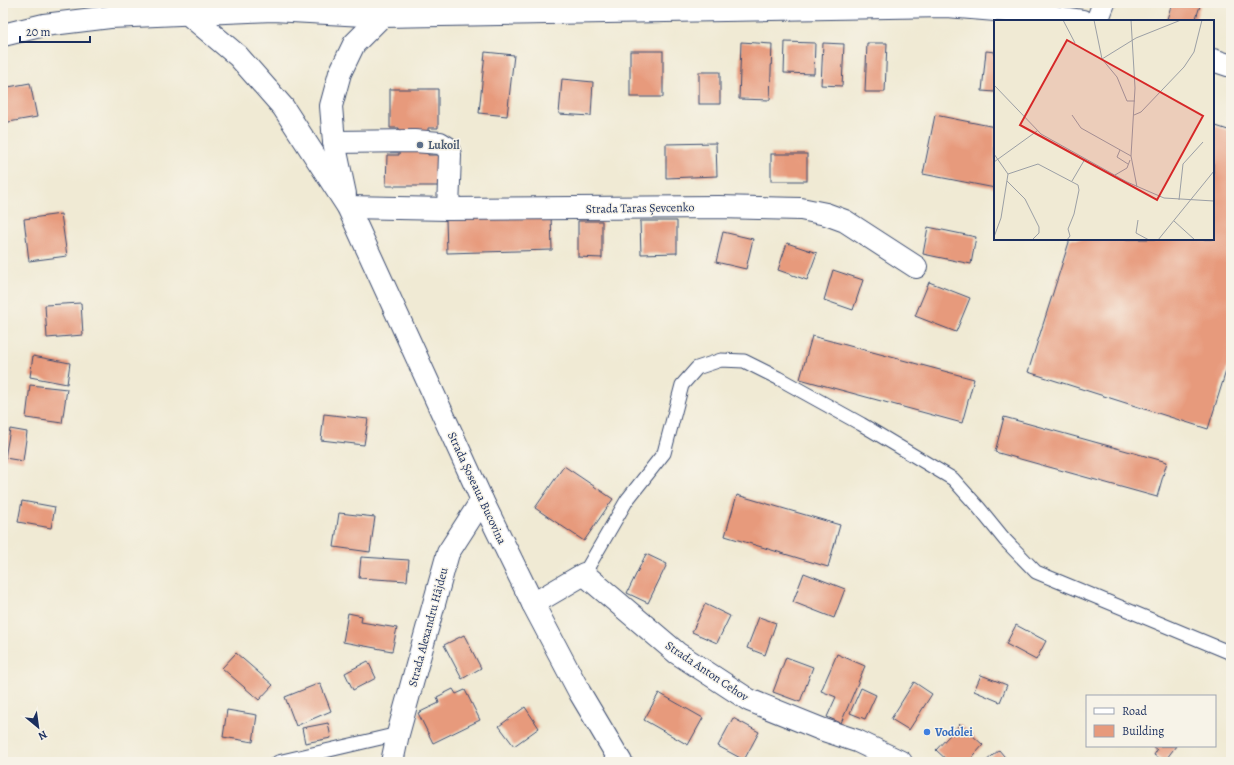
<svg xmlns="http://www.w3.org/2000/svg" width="1234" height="765" font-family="Alegreya,serif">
<rect width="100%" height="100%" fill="#f7f3e8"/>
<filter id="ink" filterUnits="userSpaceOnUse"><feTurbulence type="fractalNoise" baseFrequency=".025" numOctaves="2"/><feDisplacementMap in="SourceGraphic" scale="8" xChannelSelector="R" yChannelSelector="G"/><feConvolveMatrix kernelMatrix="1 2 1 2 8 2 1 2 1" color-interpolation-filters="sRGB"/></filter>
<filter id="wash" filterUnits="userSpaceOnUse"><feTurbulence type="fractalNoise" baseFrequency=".012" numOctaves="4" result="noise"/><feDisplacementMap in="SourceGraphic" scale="16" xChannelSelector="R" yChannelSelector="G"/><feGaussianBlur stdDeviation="0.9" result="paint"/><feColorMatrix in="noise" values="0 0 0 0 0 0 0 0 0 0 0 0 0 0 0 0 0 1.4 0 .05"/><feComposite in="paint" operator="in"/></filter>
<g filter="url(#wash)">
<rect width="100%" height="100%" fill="#f0ead4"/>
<g id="blocks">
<g fill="#e79a7c">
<path d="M 1172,3 L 1201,3 L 1195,21 L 1172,21 L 1167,19 Z"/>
<path d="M 741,42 L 772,44 L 770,100 L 739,99 Z"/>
<path d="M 785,42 L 815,43 L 814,74 L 784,73 Z"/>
<path d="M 823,43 L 844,44 L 842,86 L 821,85 Z"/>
<path d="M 867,43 L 887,43 L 885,92 L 865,92 Z"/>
<rect x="630" y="51" width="33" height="46"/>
<path d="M 986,51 L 995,52 L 995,92 L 982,91 Z"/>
<path d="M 485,52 L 514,55 L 507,116 L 479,113 Z"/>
<rect x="699" y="72" width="21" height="32"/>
<path d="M 562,79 L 593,82 L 591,116 L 559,114 Z"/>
<path d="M 30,83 L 37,117 L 3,123 L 3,88 Z"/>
<path d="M 390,89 L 438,89 L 438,128 L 428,128 L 428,155 L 439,155 L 439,186 L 386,186 L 387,155 L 399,155 L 399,128 L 390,128 Z"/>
<path d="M 935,115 L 995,127 L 995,188 L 923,174 Z"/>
<path d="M 1213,125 L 1231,131 L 1231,355 L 1208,429 L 1028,372 L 1070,239 L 1213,239 Z"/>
<path d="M 716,143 L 717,176 L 666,178 L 666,144 Z"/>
<rect x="771" y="154" width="36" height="27"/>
<path d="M 61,214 L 67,256 L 29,261 L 24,219 Z"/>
<path d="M 551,215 L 552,250 L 447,253 L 446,219 Z"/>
<path d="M 578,221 L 602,221 L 602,258 L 578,257 Z"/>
<path d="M 640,221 L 677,221 L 677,253 L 641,254 Z"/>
<path d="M 928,227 L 976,237 L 971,264 L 923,254 Z"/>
<path d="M 723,232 L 753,239 L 746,269 L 716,262 Z"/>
<path d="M 787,243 L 817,253 L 807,280 L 778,270 Z"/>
<path d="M 833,270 L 863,280 L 853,310 L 824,300 Z"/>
<path d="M 929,282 L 970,298 L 956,332 L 915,316 Z"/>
<path d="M 81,303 L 83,335 L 47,338 L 45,305 Z"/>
<path d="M 812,336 L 974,379 L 962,423 L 800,379 Z"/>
<path d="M 33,356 L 70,363 L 67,384 L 30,377 Z"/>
<path d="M 30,385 L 67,389 L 62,423 L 26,418 Z"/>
<path d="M 324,414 L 368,419 L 364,445 L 321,440 Z"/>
<path d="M 1004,417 L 1167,462 L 1157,497 L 995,452 Z"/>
<path d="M 10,429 L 27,432 L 23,461 L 5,458 Z"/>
<path d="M 564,466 L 613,499 L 584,541 L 535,508 Z"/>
<path d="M 737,495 L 840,525 L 828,567 L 725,536 Z"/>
<path d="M 22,501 L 55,507 L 51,528 L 18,522 Z"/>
<path d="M 339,513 L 375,517 L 370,552 L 334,547 Z"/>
<path d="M 646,554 L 667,564 L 648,603 L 627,593 Z"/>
<path d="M 361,557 L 409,560 L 407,581 L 359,578 Z"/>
<path d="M 804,573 L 845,589 L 834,618 L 793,602 Z"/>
<path d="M 705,604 L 730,616 L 717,643 L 692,632 Z"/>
<path d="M 348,613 L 362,616 L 361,622 L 397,628 L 392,651 L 343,642 Z"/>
<path d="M 759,617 L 776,623 L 765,655 L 747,648 Z"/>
<path d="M 1016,625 L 1046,641 L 1036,660 L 1006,644 Z"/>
<path d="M 464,635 L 481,668 L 462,679 L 444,645 Z"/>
<path d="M 236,653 L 273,685 L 259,700 L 222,668 Z"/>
<path d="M 837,654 L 865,666 L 841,723 L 827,717 L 836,697 L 821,691 Z"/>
<path d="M 786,657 L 813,667 L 800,702 L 773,692 Z"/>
<path d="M 368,661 L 376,678 L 353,690 L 345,673 Z"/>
<path d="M 981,675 L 1007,685 L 1000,702 L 974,691 Z"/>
<path d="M 914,682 L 932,694 L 909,730 L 891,719 Z"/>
<path d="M 320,683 L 331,711 L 296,726 L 285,697 Z"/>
<path d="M 861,688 L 876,695 L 865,719 L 850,713 Z"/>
<path d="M 453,689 L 456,694 L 465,690 L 480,720 L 433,743 L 418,713 L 439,703 L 437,697 Z"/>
<path d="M 659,693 L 703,718 L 688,745 L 644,720 Z"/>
<path d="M 525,707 L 539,728 L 514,746 L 499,726 Z"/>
<path d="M 227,710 L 257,715 L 253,742 L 223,737 Z"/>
<path d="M 733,718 L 759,732 L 744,760 L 718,746 Z"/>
<path d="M 328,723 L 331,738 L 305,743 L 302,728 Z"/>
<path d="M 960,724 L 983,745 L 968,762 L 949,762 L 936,750 Z"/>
<path d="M 1152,746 L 1176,746 L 1164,762 L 1154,755 L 1157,750 Z"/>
<path d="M 999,750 L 1009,762 L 985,762 Z"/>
</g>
</g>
</g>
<g filter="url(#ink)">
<use href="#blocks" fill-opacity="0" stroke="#3b4b70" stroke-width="1"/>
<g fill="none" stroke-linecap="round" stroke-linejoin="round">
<defs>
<g id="lane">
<path d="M 584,574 L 627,500 L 664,453 L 682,385 L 697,368 L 721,360 L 744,361 L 778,378 L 861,424 L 953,479 L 979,508 L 1005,540 L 1036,572 L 1231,653"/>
<path d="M 278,762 L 398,734"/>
</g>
<g id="street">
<path d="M 1097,21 L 1104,3"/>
<path d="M 334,142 L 414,141 L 440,143 L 448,148 L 450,155 L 448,209"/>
<path d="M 348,207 L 448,209 L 719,207 L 801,209 L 826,214 L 845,221 L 916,267"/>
<path d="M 533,604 L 584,574 L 677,653 L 749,700 L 821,729 L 857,741 L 901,762"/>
<path d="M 392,762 L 398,734 L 448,553 L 482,500"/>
</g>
<g id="secondary">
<path d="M 187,13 L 238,56 L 283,107 L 348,207 L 482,500 L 533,604 L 580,693 L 621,762"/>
<path d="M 3,35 L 44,25 L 110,17 L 273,10 L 382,16 L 947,6 L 1020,12 L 1082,21"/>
<path d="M 1213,60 L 1231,66"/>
<path d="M 345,194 L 334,142 L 331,106 L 340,73 L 354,44 L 382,16"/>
</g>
</defs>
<use href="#lane" stroke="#3b4b70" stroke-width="15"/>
<use href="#street" stroke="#3b4b70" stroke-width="24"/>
<use href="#secondary" stroke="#3b4b70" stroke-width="24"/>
<use href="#lane" stroke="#fff" stroke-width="13"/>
<use href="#street" stroke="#fff" stroke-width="22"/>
<use href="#secondary" stroke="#fff" stroke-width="22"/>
</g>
</g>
<circle fill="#5c6f8a" stroke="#f7f3e8" stroke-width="1.5" cx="420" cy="145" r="4"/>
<circle fill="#3f7fe0" stroke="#f7f3e8" stroke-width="1.5" cx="927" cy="732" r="4"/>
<g text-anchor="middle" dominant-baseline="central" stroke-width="3" stroke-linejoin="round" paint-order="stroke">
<g font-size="12" font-weight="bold" fill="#4e5e75" stroke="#f7f3e8" text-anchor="start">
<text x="428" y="145">Lukoil</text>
</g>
<g font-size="12" fill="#1b2f5e" stroke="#f7f3e8">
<text transform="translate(640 208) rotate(-1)">Strada Taras Șevcenko</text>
<text transform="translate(477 488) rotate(65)">Strada Șoseaua Bucovina</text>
<text transform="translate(428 627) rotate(-75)">Strada Alexandru Hâjdeu</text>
<text transform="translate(707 671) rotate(34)">Strada Anton Cehov</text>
</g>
<g font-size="12" font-weight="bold" fill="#366cbe" stroke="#f7f3e8" text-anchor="start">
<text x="935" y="732">Vodolei</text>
</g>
</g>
<g transform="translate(994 20)">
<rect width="220" height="220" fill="#f0ead4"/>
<path fill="none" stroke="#9b9fa5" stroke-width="1" d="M 69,0 L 81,23M 100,0 L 108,39 L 123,57 L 133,81 L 141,81M 137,0 L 141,68 L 137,136 L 143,167M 108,39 L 142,18 L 187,0M 0,65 L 47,114 L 133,162 L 170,178 L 220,181M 78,95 L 87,108 L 137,136M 140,95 L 147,92 L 190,47 L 200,32 L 208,0M 126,130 L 123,137 L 134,144M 0,134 L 14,154 L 7,198 L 0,217M 0,142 L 43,111M 14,154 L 44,144 L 84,165 L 85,170 L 80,194 L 74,209 L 76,216 L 73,220M 121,155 L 133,148 L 136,140M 13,161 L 31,179 L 45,207 L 45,213 L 38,220M 78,161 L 91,139M 185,180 L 189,144 L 209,122M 144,200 L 142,213 L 155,220M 180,201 L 201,220M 164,220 L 220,151"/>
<path fill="#d62828" fill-opacity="0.15" stroke="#d62828" stroke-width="2" d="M 73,20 L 209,96 L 163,180 L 26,105 Z"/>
<rect width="220" height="220" fill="none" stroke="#1b2f5e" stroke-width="2"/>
</g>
<rect width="1234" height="765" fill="none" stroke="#f7f3e8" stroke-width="16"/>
<rect x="1086" y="695" width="130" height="52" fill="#f7f3e8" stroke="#9fa5b1"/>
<rect x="1094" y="708" width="20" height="6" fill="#ffffff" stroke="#9fa5b1"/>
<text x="1122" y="715" font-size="12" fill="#1b2f5e">Road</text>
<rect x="1094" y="725" width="20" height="12" fill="#e79a7c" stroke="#9fa5b1"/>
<text x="1122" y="735" font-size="12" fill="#1b2f5e">Building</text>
<g transform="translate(38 727) rotate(151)" stroke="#f7f3e8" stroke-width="3" paint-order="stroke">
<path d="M0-3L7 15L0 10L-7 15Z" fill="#1b2f5e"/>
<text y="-6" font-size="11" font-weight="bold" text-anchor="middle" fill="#1b2f5e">N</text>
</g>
<path d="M20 36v6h70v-6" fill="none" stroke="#1b2f5e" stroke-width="2"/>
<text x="26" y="36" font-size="12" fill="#1b2f5e" stroke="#f7f3e8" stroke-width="3" paint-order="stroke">20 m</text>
</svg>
